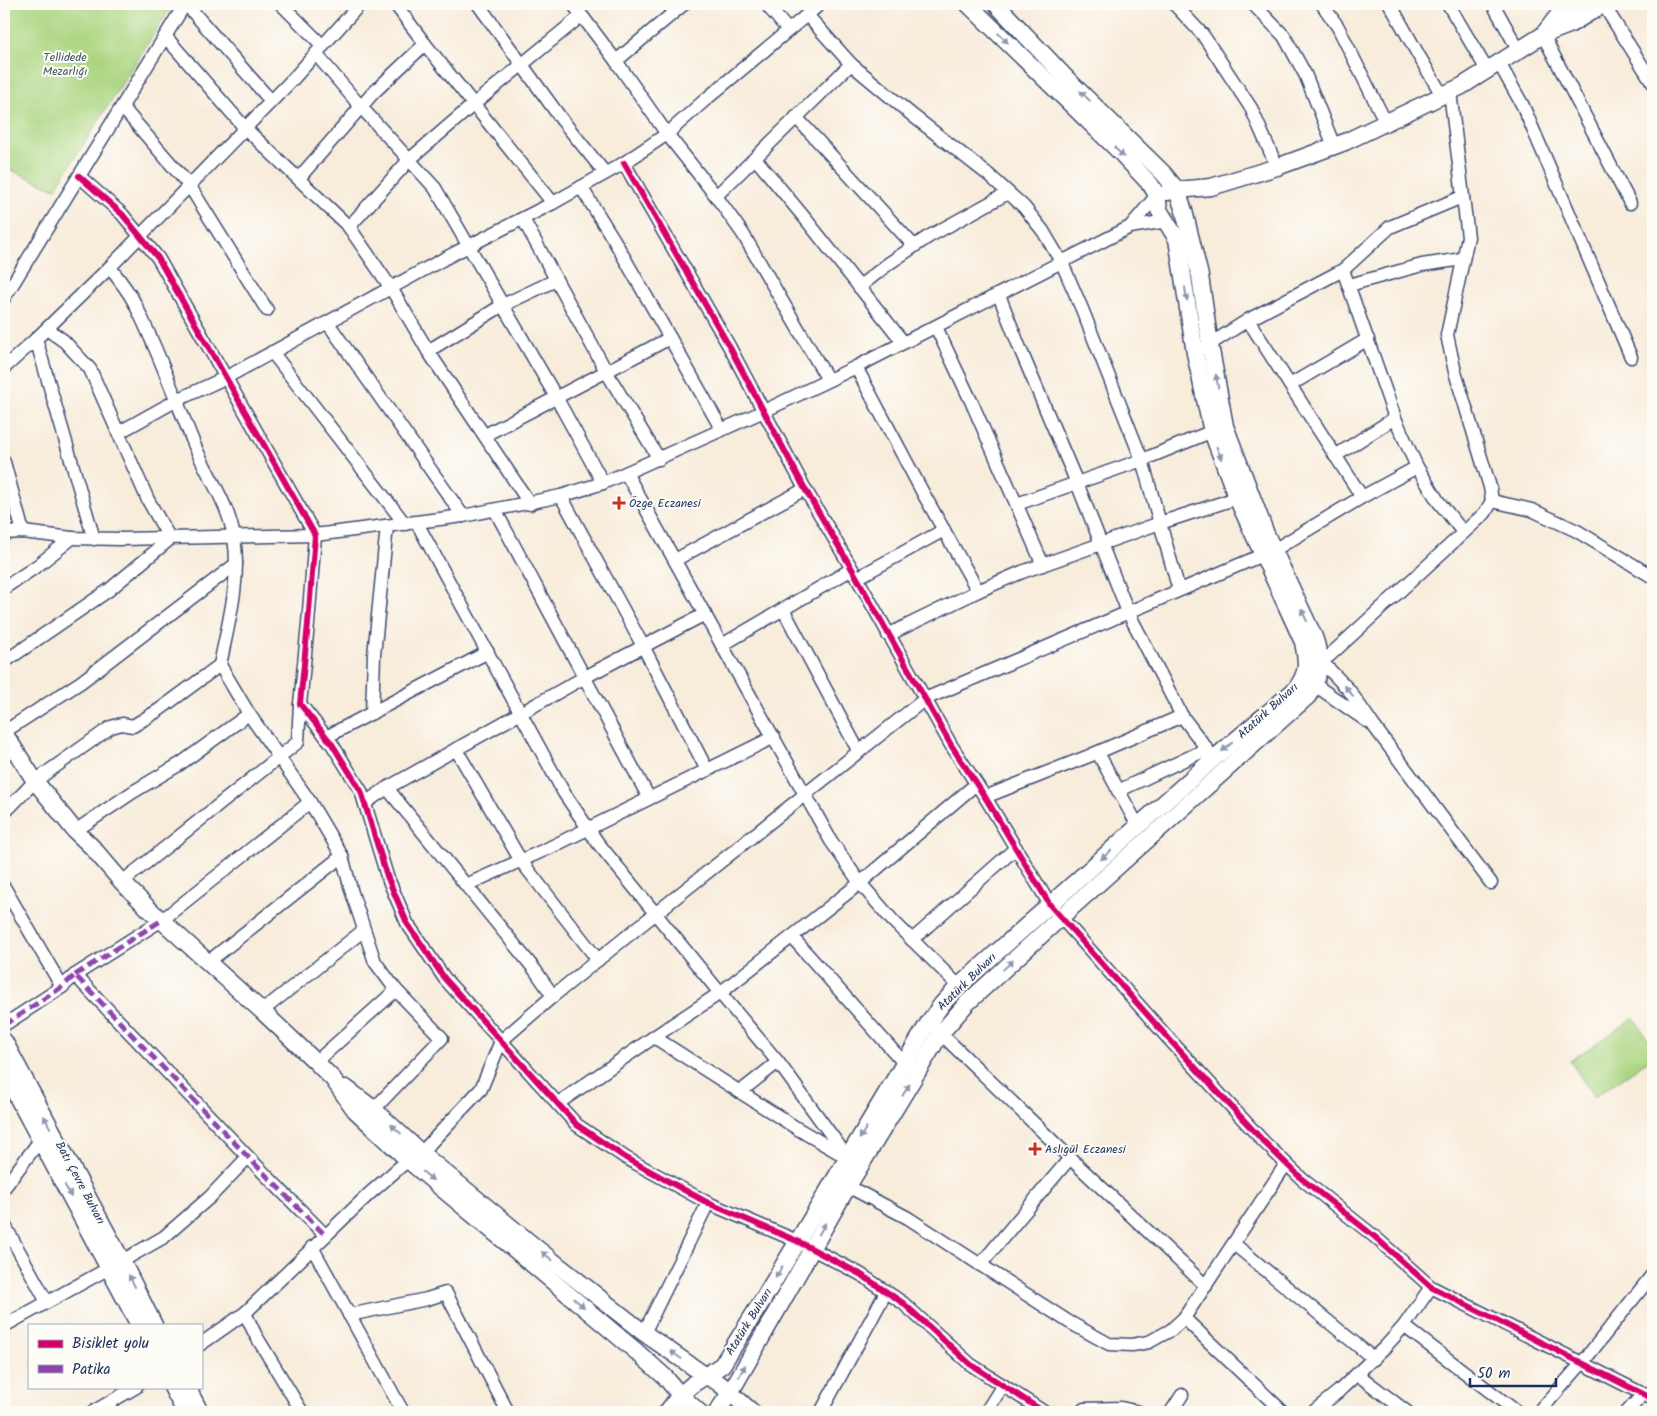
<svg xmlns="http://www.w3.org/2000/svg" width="1657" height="1416" font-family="Kalam,sans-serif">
<rect width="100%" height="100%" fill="#fdfcf7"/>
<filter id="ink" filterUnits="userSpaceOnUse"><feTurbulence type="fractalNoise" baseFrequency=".02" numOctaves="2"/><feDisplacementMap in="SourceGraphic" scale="10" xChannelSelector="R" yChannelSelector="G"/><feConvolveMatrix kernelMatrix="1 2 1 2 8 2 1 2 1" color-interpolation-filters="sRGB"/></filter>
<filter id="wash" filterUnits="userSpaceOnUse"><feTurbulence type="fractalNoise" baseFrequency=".0096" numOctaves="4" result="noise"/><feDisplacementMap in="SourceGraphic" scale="20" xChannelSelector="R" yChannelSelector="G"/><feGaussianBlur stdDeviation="1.12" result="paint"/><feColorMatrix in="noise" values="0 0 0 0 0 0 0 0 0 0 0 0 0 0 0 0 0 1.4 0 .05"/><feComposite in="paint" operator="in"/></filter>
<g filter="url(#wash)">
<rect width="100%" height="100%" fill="#f8ecdb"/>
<g fill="#acd581" stroke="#648270">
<path d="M 4,4 L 173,4 L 55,189 L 4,167 Z"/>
<path d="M 1634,1018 L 1653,1047 L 1653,1057 L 1594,1097 L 1570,1061 Z"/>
</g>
</g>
<g filter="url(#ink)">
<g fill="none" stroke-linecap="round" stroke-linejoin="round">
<defs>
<g id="minor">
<path d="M 186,4 L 271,101"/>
<path d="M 281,4 L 323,46"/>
<path d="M 395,4 L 425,44 L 553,203"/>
<path d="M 478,4 L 562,120 L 605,173"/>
<path d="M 573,4 L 616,61 L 667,134 L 716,196 L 743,234 L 828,380"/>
<path d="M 766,4 L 788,30"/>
<path d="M 1174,4 L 1203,35 L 1251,108 L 1277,167"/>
<path d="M 1253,4 L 1284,36 L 1305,74 L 1334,146"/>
<path d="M 1322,4 L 1338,27 L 1386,123"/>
<path d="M 1390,4 L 1419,56 L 1442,95"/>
<path d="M 1448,4 L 1487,70"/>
<path d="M 1493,4 L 1519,51"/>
<path d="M 1603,4 L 1653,83"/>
<path d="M 807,15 L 851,64 L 912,115 L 990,176 L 1024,207 L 1043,231 L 1062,263 L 1082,309 L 1142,460 L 1179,590"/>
<path d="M 1543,35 L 1630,203"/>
<path d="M 165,36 L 245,128 L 349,227 L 409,160 L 474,104 L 581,16"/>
<path d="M 316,54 L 361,107 L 435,188 L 556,397 L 603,483"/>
<path d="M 616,61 L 684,4"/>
<path d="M 1499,63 L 1523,106 L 1631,357"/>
<path d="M 1450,92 L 1468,237 L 1447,335 L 1455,372 L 1490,487 L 1492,501"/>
<path d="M 122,107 L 189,185 L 267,310"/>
<path d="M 796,117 L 914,246"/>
<path d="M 755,158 L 851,64"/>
<path d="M 624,163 L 729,346 L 805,489 L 852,569 L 951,745 L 985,797 L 1050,905 L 1168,1038 L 1264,1142 L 1302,1179 L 1375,1237 L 1431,1287 L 1653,1399"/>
<path d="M 79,176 L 122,214 L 158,258 L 315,535 L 308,624 L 300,704 L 332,744 L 361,791 L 387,876 L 407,923 L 445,979 L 577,1125 L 626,1158 L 708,1203 L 797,1241 L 860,1274 L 903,1303 L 970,1364 L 1044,1412"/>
<path d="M 299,178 L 373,93 L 425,44"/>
<path d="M 716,196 L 755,158 L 808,222 L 903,342"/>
<path d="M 523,219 L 606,371 L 659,459"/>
<path d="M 349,227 L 391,288 L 428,351 L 530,504"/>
<path d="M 1130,227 L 1157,195"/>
<path d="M 110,267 C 118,279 129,291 135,304 C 158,350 175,398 194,444 C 207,475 229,504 234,538 C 241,580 228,624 220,665 L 249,714 L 310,802 L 342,856 L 352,893 L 375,962 L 396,990 L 316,1062"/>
<path d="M 1343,270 L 1395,418 L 1417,467 L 1438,501 L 1463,532"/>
<path d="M 1349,285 L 1422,265 L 1463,259"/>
<path d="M 859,287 L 888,264 L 928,237 L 1008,193"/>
<path d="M 4,298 L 185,4"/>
<path d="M 1248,320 L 1362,497"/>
<path d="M 328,323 L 463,516"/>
<path d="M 936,327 L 972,403 L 1043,565"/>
<path d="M 670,338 L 722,430"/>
<path d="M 1204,348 L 1248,320 L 1343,270 L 1390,227 L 1462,197"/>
<path d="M 428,351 L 503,305 L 556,280"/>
<path d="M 272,352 L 405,524"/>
<path d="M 856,367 L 923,493 L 978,591"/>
<path d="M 4,368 L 36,339"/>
<path d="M 1290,385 L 1368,339"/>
<path d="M 118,433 L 177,400 L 227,377 L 453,254 L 553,203 L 624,163 L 667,134 L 705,100 L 820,4"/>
<path d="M 485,435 L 670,338 L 614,240 L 581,187"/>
<path d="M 1335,456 L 1395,418"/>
<path d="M 4,462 L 23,532"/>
<path d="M 626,473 L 831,841 L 860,883 L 893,921 L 959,986"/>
<path d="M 561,496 L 643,646 L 707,770"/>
<path d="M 1017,504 L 1142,460 L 1220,428"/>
<path d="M 495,510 L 649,798"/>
<path d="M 417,523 L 564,793 L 598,843 L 720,993 L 778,1062 L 740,1092"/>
<path d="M 4,533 L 23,532 L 72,538 L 121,539 L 315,535 L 463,516 L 561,496 L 603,483 L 764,411 L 856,367 L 1130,227 L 1167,221"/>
<path d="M 94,539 L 36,339 L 110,267 L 294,78 L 360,4"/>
<path d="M 675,560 L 805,489"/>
<path d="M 857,578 L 944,530"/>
<path d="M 4,588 L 37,566 L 72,538"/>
<path d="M 783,609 L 859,752"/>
<path d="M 888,635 L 978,591 L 1022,572 L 1160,523 L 1237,498"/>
<path d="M 722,645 L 852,569"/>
<path d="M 1320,660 L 1349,690 L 1373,725 L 1491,883"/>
<path d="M 4,662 L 109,590 L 170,539 L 148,500 L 90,369 L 64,341 L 47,329"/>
<path d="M 1311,662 L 1329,656 L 1485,513 L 1492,501 L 1532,510 L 1577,531 L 1653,577"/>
<path d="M 1315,685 L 1367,721"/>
<path d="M 372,713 L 374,655 L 387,526"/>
<path d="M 1182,716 L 1207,749 L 1209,755"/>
<path d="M 4,732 L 81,682 L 236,564"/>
<path d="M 326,737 L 488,652"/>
<path d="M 456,749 L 521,861 L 598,960"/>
<path d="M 1098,753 L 1138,826"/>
<path d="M 387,788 L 535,970 L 553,996"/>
<path d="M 1118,791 L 1207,749"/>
<path d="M 985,797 L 1089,756 L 1182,716 L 1128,612 L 1077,483 L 1021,351 L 999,295"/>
<path d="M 365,803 L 387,788 L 585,677 L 705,614"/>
<path d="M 4,813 L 35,781 L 111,727 L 122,724 L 133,726 L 159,710 L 220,665"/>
<path d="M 75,831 L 133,792 L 180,764 L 249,714"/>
<path d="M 122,882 L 298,742 L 300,704"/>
<path d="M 466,885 L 549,848 L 774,737"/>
<path d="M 4,887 L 62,987"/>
<path d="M 792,937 L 904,1063"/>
<path d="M 912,940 L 1016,848"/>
<path d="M 208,962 L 342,856"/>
<path d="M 75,975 L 162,920 L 310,802"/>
<path d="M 262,1011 L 364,930"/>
<path d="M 4,1025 L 62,987 L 75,975 L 248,1157 L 325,1235"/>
<path d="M 934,1027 L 1070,1158 L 1206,1286"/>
<path d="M 654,1037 L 720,993 L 860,883 L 976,784"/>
<path d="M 557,1104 L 654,1037 L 798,1129 L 848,1158 L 778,1062"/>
<path d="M 374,1109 L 442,1038 L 396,990"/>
<path d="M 840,1182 L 908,1218 L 1069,1322 L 1109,1344 L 1132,1345 L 1149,1342 L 1171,1330 L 1184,1318 L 1286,1164"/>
<path d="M 4,1188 L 41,1139"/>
<path d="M 4,1224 L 47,1302"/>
<path d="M 1234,1244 L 1374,1359"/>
<path d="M 312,1247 L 403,1412"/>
<path d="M 980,1265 L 1070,1158"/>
<path d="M 245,1313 L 255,1334 L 302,1412"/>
<path d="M 349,1315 L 427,1299 L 446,1293 L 508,1412"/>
<path d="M 1184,1318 L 1283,1412"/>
<path d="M 4,1326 L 122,1261 L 164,1237 L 210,1197 L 248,1157"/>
<path d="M 1404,1326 L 1517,1412"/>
<path d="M 644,1333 L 708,1203"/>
<path d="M 201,1344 L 245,1313 L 369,1194 L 408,1160 L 421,1153 L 481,1089 L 501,1041 L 553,996 L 656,913 L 925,699 L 1274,550 L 1362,497 L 1417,467"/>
<path d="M 1357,1374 L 1407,1412"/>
<path d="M 93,1412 L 136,1387"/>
<path d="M 821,1412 L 886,1292"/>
<path d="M 986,1412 L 1003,1385"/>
<path d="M 1082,1412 L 1084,1409 L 1121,1408 L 1139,1412"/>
<path d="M 1171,1412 L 1182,1395"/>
<path d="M 1313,1412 L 1339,1391 L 1385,1347 L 1404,1326 L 1431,1287"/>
<path d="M 1539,1412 L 1582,1363 L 1653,1274"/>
<path d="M 1627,1412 L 1644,1393"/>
</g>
<g id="major">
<path d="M 1543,35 L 1560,13 L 1574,4"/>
<path d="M 1168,192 L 1177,190 L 1211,187 L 1277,167 L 1345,142 L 1462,86 L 1543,35 L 1569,25 L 1604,4"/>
<path d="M 4,733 L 35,781 L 75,831 L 92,847 L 122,882 L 149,909 L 262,1011 L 316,1062 L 333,1079 L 355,1110 L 408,1160 L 637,1352 L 665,1377 L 680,1395 L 699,1412"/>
<path d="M 4,1041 L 122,1261 L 154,1325"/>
<path d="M 4,1072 L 139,1325"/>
<path d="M 346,1088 L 371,1107 L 421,1153 L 540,1251 L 644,1333 L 706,1376 L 719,1383 L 752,1412"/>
<path d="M 172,1387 L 185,1412"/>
<path d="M 187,1387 L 200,1412"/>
<path d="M 667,1412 L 680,1395 L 693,1384 L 722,1365 L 762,1301 L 929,1022 L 942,1004 L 959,986 L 1211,761 L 1296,689 C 1309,671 1307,663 1303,642 L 1237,498 L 1212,432 L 1195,353 L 1177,239 L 1159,210 L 1157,195 L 1151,185 L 1122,154 L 968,4"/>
<path d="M 717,1412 L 730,1393 L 848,1186 L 941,1033 L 967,1003 L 1061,917 L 1308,696 C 1321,676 1322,659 1314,637 L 1266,534 L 1225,426 L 1210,345 L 1200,276 L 1184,211 L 1177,190 L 1163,173 L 1068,80 L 996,4"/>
</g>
</defs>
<use href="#minor" stroke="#3c4b71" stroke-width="15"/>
<use href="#major" stroke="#3c4b71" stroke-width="19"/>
<use href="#minor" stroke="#fff" stroke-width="12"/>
<use href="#major" stroke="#fff" stroke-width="16"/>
<g stroke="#8e44ad" stroke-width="5" stroke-dasharray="10 5" stroke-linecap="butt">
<path d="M 75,975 L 162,920"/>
<path d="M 4,1025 L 62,987 L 75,975 L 248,1157 L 325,1235"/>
</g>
<defs>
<g id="cycleway">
<path d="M 624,163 L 729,346 L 805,489 L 852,569 L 951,745 L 985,797 L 1050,905 L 1168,1038 L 1264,1142 L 1302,1179 L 1375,1237 L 1431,1287 L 1653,1399"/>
<path d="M 79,176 L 122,214 L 158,258 L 315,535 L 308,624 L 300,704 L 332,744 L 361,791 L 387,876 L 407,923 L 445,979 L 577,1125 L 626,1158 L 708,1203 L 797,1241 L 860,1274 L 903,1303 L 970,1364 L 1044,1412"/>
</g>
</defs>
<use href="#cycleway" stroke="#fdfcf7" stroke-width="9"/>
<use href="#cycleway" stroke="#d6006c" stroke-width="6"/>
</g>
<defs><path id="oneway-solid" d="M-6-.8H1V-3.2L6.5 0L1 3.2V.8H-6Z" transform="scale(1.25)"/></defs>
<g fill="#8d97ae">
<use href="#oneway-solid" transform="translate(1003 38) rotate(44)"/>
<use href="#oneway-solid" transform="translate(1085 96) rotate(-136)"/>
<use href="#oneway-solid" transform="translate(1119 152) rotate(45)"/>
<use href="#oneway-solid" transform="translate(1186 294) rotate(81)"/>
<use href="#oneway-solid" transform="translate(1217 381) rotate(-100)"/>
<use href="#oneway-solid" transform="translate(1219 453) rotate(69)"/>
<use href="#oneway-solid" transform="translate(1304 615) rotate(-115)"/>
<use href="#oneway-solid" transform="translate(1349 691) rotate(-129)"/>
<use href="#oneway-solid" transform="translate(1227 747) rotate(140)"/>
<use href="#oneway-solid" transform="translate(1106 855) rotate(138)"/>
<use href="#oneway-solid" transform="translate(1008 965) rotate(-43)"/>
<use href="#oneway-solid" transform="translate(906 1090) rotate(-58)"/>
<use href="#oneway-solid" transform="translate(47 1122) rotate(-118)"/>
<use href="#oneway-solid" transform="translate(396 1129) rotate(-137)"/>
<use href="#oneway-solid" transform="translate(863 1133) rotate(121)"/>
<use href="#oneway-solid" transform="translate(428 1176) rotate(40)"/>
<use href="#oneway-solid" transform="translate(68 1191) rotate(62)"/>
<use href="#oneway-solid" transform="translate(822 1229) rotate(-60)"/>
<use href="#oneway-solid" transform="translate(547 1256) rotate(-142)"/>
<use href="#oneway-solid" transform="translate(779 1272) rotate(120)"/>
<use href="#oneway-solid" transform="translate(132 1281) rotate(-117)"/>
<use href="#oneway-solid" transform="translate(579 1303) rotate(40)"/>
<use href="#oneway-solid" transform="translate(676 1355) rotate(-145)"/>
<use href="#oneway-solid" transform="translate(742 1371) rotate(-61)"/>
</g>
</g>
<g fill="#c8321e" stroke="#fdfcf7" stroke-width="2">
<path d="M616.5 495.5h5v5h5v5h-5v5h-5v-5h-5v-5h5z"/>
<path d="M1032.5 1141.5h5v5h5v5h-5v5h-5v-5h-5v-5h5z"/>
</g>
<g text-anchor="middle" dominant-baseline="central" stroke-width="4" stroke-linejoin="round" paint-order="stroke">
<g font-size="12" fill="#3f5867" stroke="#fdfcf7">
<text x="65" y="57">Tellidede<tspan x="65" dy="14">Mezarlığı</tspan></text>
</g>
<g font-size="12" fill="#1b2f5e" stroke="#fdfcf7" text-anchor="start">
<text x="629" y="503">Özge Eczanesi</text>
<text x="1045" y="1149">Aslıgül Eczanesi</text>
</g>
<g font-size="12" fill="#1b2f5e" stroke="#fdfcf7">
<text transform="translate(1268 711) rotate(-42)">Atatürk Bulvarı</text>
<text transform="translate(967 982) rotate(-44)">Atatürk Bulvarı</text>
<text transform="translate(80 1183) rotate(62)">Batı Çevre Bulvarı</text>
<text transform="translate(749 1322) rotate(-58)">Atatürk Bulvarı</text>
</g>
</g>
<rect width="1657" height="1416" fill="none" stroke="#fdfcf7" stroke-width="20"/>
<rect x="28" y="1324" width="175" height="65" fill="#fdfcf7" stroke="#a3aaba"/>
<rect x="38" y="1340" width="25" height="8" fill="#d6006c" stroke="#a3aaba"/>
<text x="72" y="1348" font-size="15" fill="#1b2f5e">Bisiklet yolu</text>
<rect x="38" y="1365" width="25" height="8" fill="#8e44ad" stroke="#a3aaba"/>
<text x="72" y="1374" font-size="15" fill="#1b2f5e">Patika</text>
<path d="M1470 1378v8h86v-8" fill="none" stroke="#1b2f5e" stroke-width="2.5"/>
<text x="1477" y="1378" font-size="15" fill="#1b2f5e" stroke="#fdfcf7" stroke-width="4" paint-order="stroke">50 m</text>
</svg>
